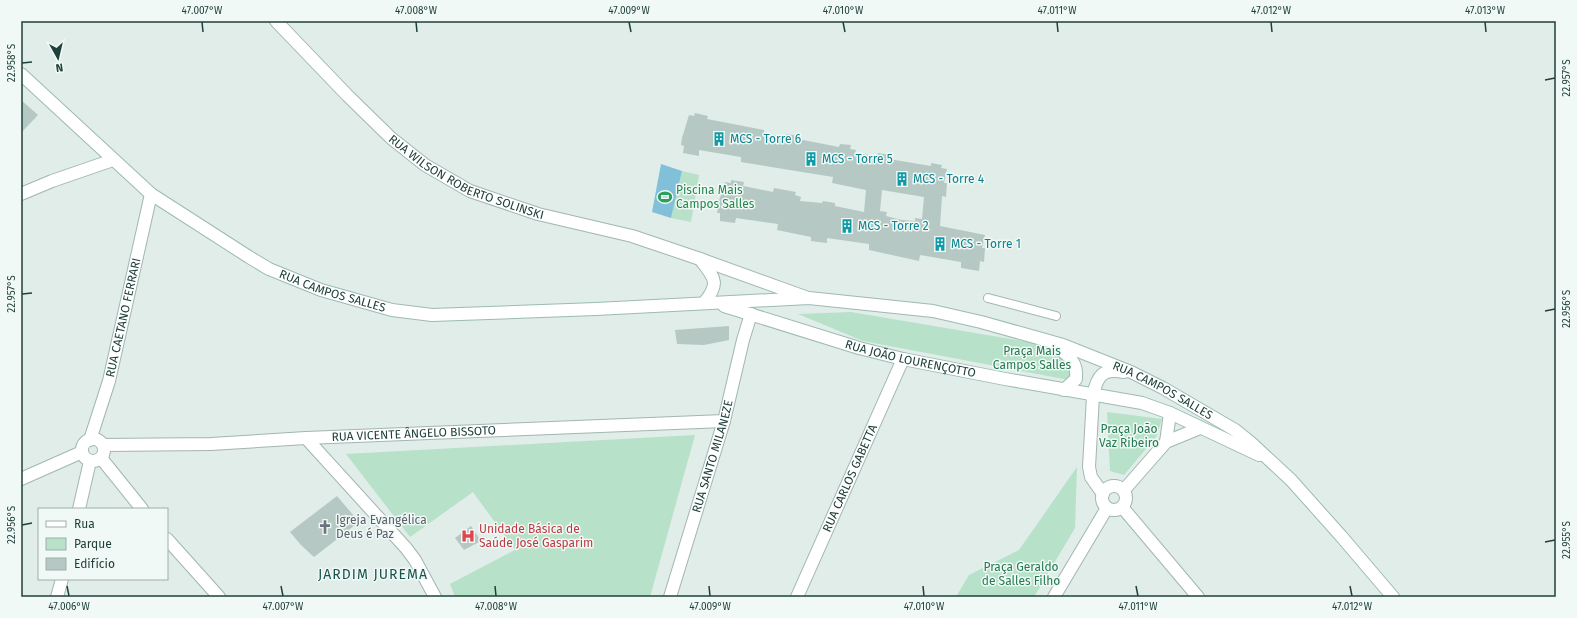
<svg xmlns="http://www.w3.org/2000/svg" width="1577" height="618" font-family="'Fira Sans',sans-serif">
<rect width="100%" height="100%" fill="#e0ede9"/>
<g fill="#b7e1c8">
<path d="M 682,171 L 699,175 L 691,222 L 671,218 Z"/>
<path d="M 851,312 L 1041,344 L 1076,367 L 1069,380 L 863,341 L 798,314 Z"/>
<path d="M 1107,412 L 1162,419 L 1156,437 L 1124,475 L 1110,471 Z"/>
<path d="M 695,435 L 650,597 L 455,597 L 450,584 L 515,550 L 473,492 L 410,537 L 346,454 Z"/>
<path d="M 1077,467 L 1075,528 L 1034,597 L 956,597 L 969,575 L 1019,550 Z"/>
</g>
<path fill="#82c0d9" d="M 661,164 L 682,171 L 671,218 L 652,212 Z"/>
<g fill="#b5c8c3" fill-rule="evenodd">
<path d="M 21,100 L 38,115 L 21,133 Z"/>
<path d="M 695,113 L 708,116 L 707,119 L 764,130 L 764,134 L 786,136 L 786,134 L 799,136 L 798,139 L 839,147 L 840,144 L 851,145 L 850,149 L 856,150 L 855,153 L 877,156 L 878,153 L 890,155 L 889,159 L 931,166 L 931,163 L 942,165 L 941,168 L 947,169 L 944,183 L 947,183 L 946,197 L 942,196 L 940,226 L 985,235 L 982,248 L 985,248 L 984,262 L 980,261 L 979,271 L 961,268 L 961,262 L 920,255 L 919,261 L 869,250 L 869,244 L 827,238 L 827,243 L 811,241 L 811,237 L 777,230 L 778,224 L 736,218 L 735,223 L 720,221 L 720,213 L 717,213 L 719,201 L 725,182 L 731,183 L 731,180 L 744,182 L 743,186 L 773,192 L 774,188 L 796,192 L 795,195 L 801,197 L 800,201 L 822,203 L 823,201 L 835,203 L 835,206 L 864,212 L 866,190 L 832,183 L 833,177 L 741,162 L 741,157 L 699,150 L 699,156 L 683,153 L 684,146 L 681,145 L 682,138 L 689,115 L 694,116 ZM 882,190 L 924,197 L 922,219 L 915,218 L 915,221 L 902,220 L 886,216 L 887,212 L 880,211 Z"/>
<path d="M 729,326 L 729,340 L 704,345 L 677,344 L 675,330 Z"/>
<path d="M 337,496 L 359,522 L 314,557 L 301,545 L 290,532 Z"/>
<path d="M 471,526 L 481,541 L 464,550 L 455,538 Z"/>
</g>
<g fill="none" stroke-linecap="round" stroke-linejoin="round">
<defs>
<path id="lane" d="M 988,298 L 1056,316"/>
<g id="street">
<path id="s1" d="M 276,21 L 347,95 L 391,138 L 425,165 L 470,191 L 538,214 L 632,236 L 700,259 L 808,298"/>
<path d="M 21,194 L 52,181 L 113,160"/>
<path d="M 700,259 C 714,278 721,282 704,303"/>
<path d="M 1093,396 L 1089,467 L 1091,477 L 1103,494"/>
<path d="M 306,438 L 406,548 L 415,560 L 435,597"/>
<circle cx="93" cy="450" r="11"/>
<path id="s2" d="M 90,440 L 109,381 L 151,194"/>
<path d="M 1166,442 L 1170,413"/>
<path id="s3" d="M 103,445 L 211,444 L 306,438 L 724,421"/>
<path d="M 101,458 L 142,509"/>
<path d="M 21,479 L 82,452"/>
<circle cx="1114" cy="498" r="12"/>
<path d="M 1124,490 L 1166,442 L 1200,428"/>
<path d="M 1122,507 L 1198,597"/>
<path d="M 79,509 L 90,461"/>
<path d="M 167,539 L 219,597"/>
<path d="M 57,597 L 62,579"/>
<path id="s4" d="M 670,597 L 724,421 L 743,340 L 751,314"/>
<path id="s5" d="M 797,597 L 903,359"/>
<path d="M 1054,597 L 1107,508"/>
</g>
<g id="secondary">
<path id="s6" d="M 21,74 L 151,194 L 249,257 L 269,269 L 321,290 L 392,310 L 432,315 L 596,309 L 809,298 L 933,311 L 981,322 L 1063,345 L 1131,372 L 1163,388 L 1235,430 L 1250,442 L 1291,480 L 1341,536 L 1393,597"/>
<path id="s7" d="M 724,306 L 859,348 L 903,359 L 1005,379 L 1142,403 L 1170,413 L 1259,455"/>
<path d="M 1056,347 C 1069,355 1078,363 1076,379 L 1064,390"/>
<path d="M 1093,396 C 1097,376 1102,368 1124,372"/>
</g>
</defs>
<use href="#lane" stroke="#a2b6b1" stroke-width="10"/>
<use href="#street" stroke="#a2b6b1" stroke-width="14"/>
<use href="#secondary" stroke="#9dbab4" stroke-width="14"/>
<use href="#lane" stroke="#fff" stroke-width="8"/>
<use href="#street" stroke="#fff" stroke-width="12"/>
<use href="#secondary" stroke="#fff" stroke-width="12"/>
</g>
<path fill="none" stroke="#1f403b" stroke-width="1.5" d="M 202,22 L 203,32M 416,22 L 417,32M 629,22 L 631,32M 843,22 L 845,32M 1057,22 L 1058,32M 1271,22 L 1272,32M 1485,22 L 1486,32M 22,63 L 32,62M 1545,80 L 1555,78M 22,294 L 32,293M 1545,311 L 1555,309M 22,525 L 32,523M 1545,542 L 1555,540M 67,586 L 69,596M 281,586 L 283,596M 495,586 L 496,596M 709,586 L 710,596M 923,586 L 924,596M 1136,586 L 1138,596M 1350,586 L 1352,596"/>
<defs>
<symbol id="building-bare" viewBox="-9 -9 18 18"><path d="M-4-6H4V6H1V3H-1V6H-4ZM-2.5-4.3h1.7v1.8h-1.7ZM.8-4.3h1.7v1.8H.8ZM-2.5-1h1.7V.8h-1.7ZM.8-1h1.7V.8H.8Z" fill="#0f9aa8" stroke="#f1f9f6" stroke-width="2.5" paint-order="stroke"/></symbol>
<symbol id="stadium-bare" viewBox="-9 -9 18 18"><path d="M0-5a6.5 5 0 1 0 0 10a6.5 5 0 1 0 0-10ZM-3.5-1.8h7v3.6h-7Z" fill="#2e9e5b" stroke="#f1f9f6" stroke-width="2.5" paint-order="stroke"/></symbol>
<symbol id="church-bare" viewBox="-9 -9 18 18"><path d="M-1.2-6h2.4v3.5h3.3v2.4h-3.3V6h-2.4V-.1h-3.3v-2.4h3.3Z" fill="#6b7280" stroke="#f1f9f6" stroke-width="2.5" paint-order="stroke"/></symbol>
<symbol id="hospital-bare" viewBox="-9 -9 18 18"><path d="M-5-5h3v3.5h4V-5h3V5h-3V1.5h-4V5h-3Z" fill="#e0444e" stroke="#f1f9f6" stroke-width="2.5" paint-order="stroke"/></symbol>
</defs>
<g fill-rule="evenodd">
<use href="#building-bare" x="709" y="129" width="20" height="20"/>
<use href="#building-bare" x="801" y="149" width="20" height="20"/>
<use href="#building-bare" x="892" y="169" width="20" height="20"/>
<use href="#stadium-bare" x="655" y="187" width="20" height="20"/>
<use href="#building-bare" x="837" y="216" width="20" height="20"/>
<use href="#building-bare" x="930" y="234" width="20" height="20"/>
<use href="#church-bare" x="315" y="517" width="20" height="20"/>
<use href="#hospital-bare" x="458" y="526" width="20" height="20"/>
</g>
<g text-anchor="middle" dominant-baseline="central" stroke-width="3" stroke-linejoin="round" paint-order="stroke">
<g font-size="12" fill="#0d838f" stroke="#f1f9f6" text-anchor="start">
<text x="730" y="139">MCS - Torre 6</text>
<text x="822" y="159">MCS - Torre 5</text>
<text x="913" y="179">MCS - Torre 4</text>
<text x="858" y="226">MCS - Torre 2</text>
<text x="951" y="244">MCS - Torre 1</text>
</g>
<g font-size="12" fill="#1f403b" stroke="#f1f9f6">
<text stroke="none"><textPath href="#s1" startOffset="250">RUA WILSON ROBERTO SOLINSKI</textPath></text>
<text stroke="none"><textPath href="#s6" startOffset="384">RUA CAMPOS SALLES</textPath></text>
<text stroke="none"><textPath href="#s2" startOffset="127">RUA CAETANO FERRARI</textPath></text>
<text stroke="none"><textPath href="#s7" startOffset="194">RUA JOÃO LOURENÇOTTO</textPath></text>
<text stroke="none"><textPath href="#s6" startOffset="1233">RUA CAMPOS SALLES</textPath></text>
<text stroke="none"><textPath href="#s3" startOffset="311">RUA VICENTE ÂNGELO BISSOTO</textPath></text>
<text stroke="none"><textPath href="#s4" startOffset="147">RUA SANTO MILANEZE</textPath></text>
<text stroke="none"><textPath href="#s5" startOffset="130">RUA CARLOS GABETTA</textPath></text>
</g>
<g font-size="12" fill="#27864d" stroke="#f1f9f6" text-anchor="start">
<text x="676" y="190">Piscina Mais<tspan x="676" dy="14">Campos Salles</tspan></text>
</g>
<g font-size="12" fill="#247b51" stroke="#f1f9f6">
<text x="1032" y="351">Praça Mais<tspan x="1032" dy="14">Campos Salles</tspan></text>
<text x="1129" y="429">Praça João<tspan x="1129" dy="14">Vaz Ribeiro</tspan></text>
<text x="1021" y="567">Praça Geraldo<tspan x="1021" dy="14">de Salles Filho</tspan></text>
</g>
<g font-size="12" fill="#5b616d" stroke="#f1f9f6" text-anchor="start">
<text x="336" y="520">Igreja Evangélica<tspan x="336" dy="14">Deus é Paz</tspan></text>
</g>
<g font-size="12" fill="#be3a42" stroke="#f1f9f6" text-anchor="start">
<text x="479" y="529">Unidade Básica de<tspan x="479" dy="14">Saúde José Gasparim</tspan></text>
</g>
<g font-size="14" letter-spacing="1" fill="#18544d" stroke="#f1f9f6">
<text x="373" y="574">JARDIM JUREMA</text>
</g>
</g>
<rect width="1577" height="618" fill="none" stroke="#f1f9f6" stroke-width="44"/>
<rect x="38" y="508" width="130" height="72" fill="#f1f9f6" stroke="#9dafab"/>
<rect x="46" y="521" width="20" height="6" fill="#ffffff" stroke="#9dafab"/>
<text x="74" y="528" font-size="12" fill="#1f403b">Rua</text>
<rect x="46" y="538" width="20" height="12" fill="#b7e1c8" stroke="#9dafab"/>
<text x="74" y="548" font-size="12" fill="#1f403b">Parque</text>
<rect x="46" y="558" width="20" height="12" fill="#b5c8c3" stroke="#9dafab"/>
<text x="74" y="568" font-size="12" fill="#1f403b">Edifício</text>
<g transform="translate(58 58) rotate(172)" stroke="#f1f9f6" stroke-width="3" paint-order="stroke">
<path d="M0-3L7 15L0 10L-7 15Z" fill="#1f403b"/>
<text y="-6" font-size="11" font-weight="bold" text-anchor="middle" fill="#1f403b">N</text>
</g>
<rect x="22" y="22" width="1533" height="574" fill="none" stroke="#1f403b" stroke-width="1.5"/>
<g font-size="10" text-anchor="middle" fill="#1f403b">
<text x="202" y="14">47.007°W</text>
<text x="416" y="14">47.008°W</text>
<text x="629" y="14">47.009°W</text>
<text x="843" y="14">47.010°W</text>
<text x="1057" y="14">47.011°W</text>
<text x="1271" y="14">47.012°W</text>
<text x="1485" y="14">47.013°W</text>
<text transform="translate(11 63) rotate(-90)" y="4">22.958°S</text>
<text transform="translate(1566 78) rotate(-90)" y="4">22.957°S</text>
<text transform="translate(11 294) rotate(-90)" y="4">22.957°S</text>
<text transform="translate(1566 309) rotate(-90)" y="4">22.956°S</text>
<text transform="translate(11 525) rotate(-90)" y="4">22.956°S</text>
<text transform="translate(1566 540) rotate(-90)" y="4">22.955°S</text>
<text x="69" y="610">47.006°W</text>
<text x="283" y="610">47.007°W</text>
<text x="496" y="610">47.008°W</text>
<text x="710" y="610">47.009°W</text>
<text x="924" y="610">47.010°W</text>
<text x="1138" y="610">47.011°W</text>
<text x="1352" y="610">47.012°W</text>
</g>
</svg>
